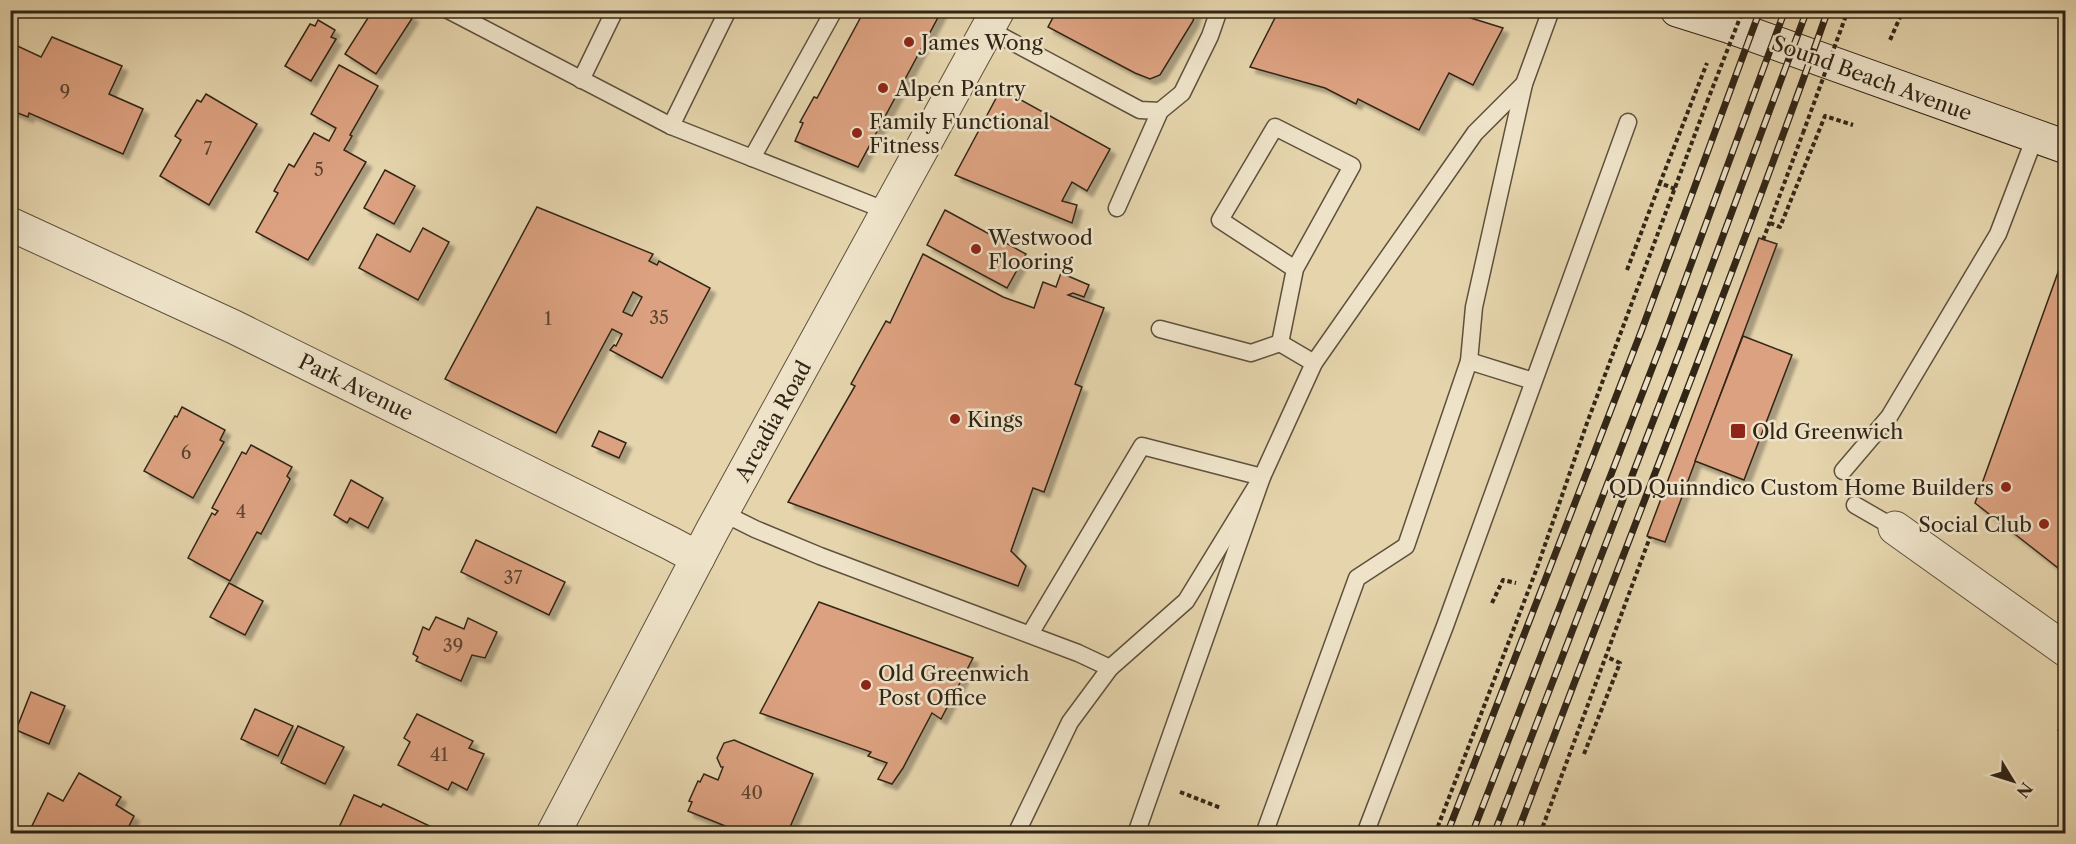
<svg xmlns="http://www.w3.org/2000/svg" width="2076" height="844" font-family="'Libre Caslon Text',serif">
<defs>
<filter id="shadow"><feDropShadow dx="5.5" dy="5.5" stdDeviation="1.5" flood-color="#0004"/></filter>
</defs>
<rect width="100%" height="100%" fill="#e5d4ac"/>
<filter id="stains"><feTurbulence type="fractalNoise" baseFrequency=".00333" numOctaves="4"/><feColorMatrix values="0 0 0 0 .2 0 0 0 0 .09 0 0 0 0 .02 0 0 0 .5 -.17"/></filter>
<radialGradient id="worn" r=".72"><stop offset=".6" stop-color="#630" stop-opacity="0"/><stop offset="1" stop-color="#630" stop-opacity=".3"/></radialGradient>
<g fill="#dca180" stroke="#312516" stroke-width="1.5" fill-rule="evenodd" filter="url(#shadow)">
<path d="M 373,10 L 403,10 L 413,17 L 376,74 L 345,54 Z"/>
<path d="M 859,10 L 942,10 L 858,167 L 795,141 L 803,123 L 800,122 L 814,97 L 817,98 L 863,13 Z"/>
<path d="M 1057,10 L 1196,10 L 1193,21 L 1160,75 L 1150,79 L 1135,73 L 1048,27 Z"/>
<path d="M 1279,10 L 1445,10 L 1503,28 L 1473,85 L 1449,73 L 1419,130 L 1358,99 L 1356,104 L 1325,88 L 1250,67 Z"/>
<path d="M 318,20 L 335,30 L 331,37 L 336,39 L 311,81 L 285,66 L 310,24 L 315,26 Z"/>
<path d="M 52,37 L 122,66 L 109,94 L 143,109 L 123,154 L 29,113 L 28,117 L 10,110 L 10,40 L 14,42 L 13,44 L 41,57 Z"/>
<path d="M 339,65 L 378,86 L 350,135 L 352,136 L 344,150 L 366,162 L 308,260 L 256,232 L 278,193 L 274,191 L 289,164 L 294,167 L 314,133 L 329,141 L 336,128 L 311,114 Z"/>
<path d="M 1001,89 L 1110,149 L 1087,191 L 1072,182 L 1062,201 L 1077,205 L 1072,223 L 955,175 Z"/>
<path d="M 206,94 L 257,124 L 209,205 L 160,176 L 181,140 L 175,136 L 197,100 L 201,102 Z"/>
<path d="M 385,170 L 415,186 L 394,224 L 364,208 Z"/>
<path d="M 537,207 L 653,254 L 649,261 L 657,265 L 659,261 L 710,288 L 662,378 L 610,350 L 614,345 L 616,346 L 622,334 L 612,329 L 556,433 L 445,379 ZM 633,292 L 642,297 L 632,316 L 623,312 Z"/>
<path d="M 945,210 L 1026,254 L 1007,288 L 927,245 Z"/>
<path d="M 423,228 L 449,242 L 418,300 L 359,268 L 377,234 L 410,252 Z"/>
<path d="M 1759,238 L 1777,244 L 1665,542 L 1647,536 Z"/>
<path d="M 923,254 L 1003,297 L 1034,308 L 1043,282 L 1056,287 L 1061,273 L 1089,285 L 1084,297 L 1073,293 L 1068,295 L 1104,308 L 1075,384 L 1082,387 L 1044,492 L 1033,488 L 1011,551 L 1026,566 L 1018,586 L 788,502 L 855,386 L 851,384 L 886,321 L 890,323 Z"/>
<path d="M 2061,264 L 2066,266 L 2066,561 L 2062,571 L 1975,503 Z"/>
<path d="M 1743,336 L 1792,355 L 1744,480 L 1695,461 Z"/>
<path d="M 182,407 L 225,430 L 220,440 L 224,442 L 193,498 L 144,471 L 175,416 L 177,417 Z"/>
<path d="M 599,431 L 626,443 L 619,458 L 592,446 Z"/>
<path d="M 251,445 L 292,467 L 287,476 L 290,479 L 261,534 L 257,532 L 230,581 L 188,558 L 212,513 L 215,515 L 218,511 L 212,508 L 242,452 L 246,454 Z"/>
<path d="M 351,480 L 383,498 L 368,528 L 350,518 L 347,523 L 334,515 Z"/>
<path d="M 476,540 L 565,582 L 549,615 L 461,572 Z"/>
<path d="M 229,583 L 263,601 L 245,635 L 210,617 Z"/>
<path d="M 819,602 L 973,658 L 941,719 L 932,713 L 903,768 L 892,784 L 878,779 L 887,763 L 868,756 L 871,752 L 760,713 Z"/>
<path d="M 436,617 L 464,629 L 468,618 L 497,632 L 485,658 L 472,655 L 461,681 L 416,661 L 418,657 L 413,654 L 423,627 L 429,630 Z"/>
<path d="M 31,692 L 65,706 L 49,744 L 16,730 Z"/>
<path d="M 255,709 L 293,726 L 278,756 L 241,739 Z"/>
<path d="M 417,714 L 473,741 L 469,748 L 484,754 L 467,790 L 452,782 L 448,790 L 398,765 L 410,742 L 404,738 Z"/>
<path d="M 2066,720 L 2066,735 L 2058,730 Z"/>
<path d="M 298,726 L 344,747 L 325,784 L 281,763 Z"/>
<path d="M 734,740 L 813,774 L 787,834 L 745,834 L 688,811 L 692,802 L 689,801 L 698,781 L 700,782 L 704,774 L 718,780 L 723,767 L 721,767 L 717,758 L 724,743 Z"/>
<path d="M 79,773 L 121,797 L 116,805 L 134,816 L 125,834 L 28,834 L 48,793 L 63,801 Z"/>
<path d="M 354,795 L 381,807 L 383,804 L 436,829 L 434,832 L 438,834 L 336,834 Z"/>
</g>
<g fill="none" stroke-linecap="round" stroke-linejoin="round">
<defs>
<g id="lane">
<path d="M 448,10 L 671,126 L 887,211"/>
<path d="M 988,29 L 1140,110 L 1160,111"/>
<path d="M 581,80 L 615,10"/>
<path d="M 671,126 L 728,10"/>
<path d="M 752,158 L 833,12"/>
<path d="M 1117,208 L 1160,111 L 1182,93 L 1210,36 L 1219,10"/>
<path d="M 1160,329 L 1251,353 L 1280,343"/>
<path d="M 1280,343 L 1295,269 L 1352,166 L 1275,127 L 1220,220 L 1295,269"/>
<path d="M 1280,343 L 1314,363"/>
<path d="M 1469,361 L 1533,381"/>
<path d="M 1843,471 L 1889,417 L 1998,234 L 2035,137"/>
<path d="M 1855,505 L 1895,528"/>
<path d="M 723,513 L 755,529 L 820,556 L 1078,653 L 1110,668"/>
<path d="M 1030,634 L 1142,446 L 1262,477 L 1136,834"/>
<path d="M 1016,834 L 1070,722 L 1110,668 L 1186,601 L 1262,477 L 1314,363 L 1475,133 L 1524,84"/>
<path d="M 1264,834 L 1357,578 L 1406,546 L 1469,361 L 1474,307 L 1524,84 L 1551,10"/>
<path d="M 1365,834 L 1445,626 L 1628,122"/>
</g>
<g id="street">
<path d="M 10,224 L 234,327 L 670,543 L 698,558"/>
<path d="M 1895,528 L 2066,650"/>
<path d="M 553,834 L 713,529 L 998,10"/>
</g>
<path id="secondary" d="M 1677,10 L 1728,26 L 2066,147"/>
</defs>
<use href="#lane" stroke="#5e513c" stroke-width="19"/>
<use href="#street" stroke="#5e513c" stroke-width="35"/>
<use href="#secondary" stroke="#312516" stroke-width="35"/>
<g stroke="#312516" stroke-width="4" stroke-dasharray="4.5 3" stroke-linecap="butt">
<path d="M 1887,10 L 1901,15 L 1890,40"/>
<path d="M 1675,189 L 1660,183 L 1707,63"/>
<path d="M 1770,223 L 1780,227 L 1825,116 L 1853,125"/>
<path d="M 1763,240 L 1803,133"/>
<path d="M 1627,270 L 1660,183"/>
<path d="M 1492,603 L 1503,580 L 1516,583"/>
<path d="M 1584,754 L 1620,663 L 1605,656"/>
<path d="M 1180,792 L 1221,808"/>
<path d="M 1435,834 L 1537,568 L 1587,423 L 1707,102"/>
<path d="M 1540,834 L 1650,537"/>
</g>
<use href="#lane" stroke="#eee3c9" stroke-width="16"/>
<use href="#street" stroke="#eee3c9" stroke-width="33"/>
<use href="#secondary" stroke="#eee3c9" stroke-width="33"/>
<defs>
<g id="rail">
<path d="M 1447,834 L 1641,332 L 1760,10"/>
<path d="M 1472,834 L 1663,340 L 1785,10"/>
<path d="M 1494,834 L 1682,346 L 1807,10"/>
<path d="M 1517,834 C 1620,559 1730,287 1828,10"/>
</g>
</defs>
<use href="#rail" stroke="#312516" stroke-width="7"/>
<use href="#rail" stroke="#eee3c9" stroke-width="4.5" stroke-dasharray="14" stroke-linecap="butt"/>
<g stroke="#312516" stroke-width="4" stroke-dasharray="4.5 3" stroke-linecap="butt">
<path d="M 1707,102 L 1743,10"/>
<path d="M 1803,133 L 1848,10"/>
</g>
</g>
<g fill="#8f2418" stroke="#eee3c9" stroke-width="2">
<circle cx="909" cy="42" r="6"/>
<circle cx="883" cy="88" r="6"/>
<circle cx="857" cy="133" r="6"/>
<circle cx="976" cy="249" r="6"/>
<circle cx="955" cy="419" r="6"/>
<rect x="1730" y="423" width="16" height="16" rx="3"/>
<circle cx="2006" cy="487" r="6"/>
<circle cx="2044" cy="524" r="6"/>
<circle cx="866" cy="685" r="6"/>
</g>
<g text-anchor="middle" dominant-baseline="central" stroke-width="5" stroke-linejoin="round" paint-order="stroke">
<g font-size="18" fill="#5c4430">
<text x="65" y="92">9</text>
<text x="208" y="149">7</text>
<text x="319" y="170">5</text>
<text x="659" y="318">35</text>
<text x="548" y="319">1</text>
<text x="186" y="453">6</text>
<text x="241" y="512">4</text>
<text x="513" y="578">37</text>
<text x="453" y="646">39</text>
<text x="439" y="755">41</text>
<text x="752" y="793">40</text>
</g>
<g font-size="21" fill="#312516" stroke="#eee3c9" text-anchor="start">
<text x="921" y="42">James Wong</text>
<text x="895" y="88">Alpen Pantry</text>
<text x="869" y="121">Family Functional<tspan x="869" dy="24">Fitness</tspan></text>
<text x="988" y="237">Westwood<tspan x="988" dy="24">Flooring</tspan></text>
<text x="967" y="419">Kings</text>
<text x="1752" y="431">Old Greenwich</text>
<text x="1994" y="487" text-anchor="end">QD Quinndico Custom Home Builders</text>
<text x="2032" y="524" text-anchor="end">Social Club</text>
<text x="878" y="673">Old Greenwich<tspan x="878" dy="24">Post Office</tspan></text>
</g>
<g font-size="21" fill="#312516" stroke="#eee3c9">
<text transform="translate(1872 78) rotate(20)">Sound Beach Avenue</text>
<text transform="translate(356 387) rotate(26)">Park Avenue</text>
<text transform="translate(773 421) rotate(-61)">Arcadia Road</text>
</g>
</g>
<rect width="2076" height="844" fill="none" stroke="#e5d4ac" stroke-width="36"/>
<rect x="12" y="12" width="2052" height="820" fill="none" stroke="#312516" stroke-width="3"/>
<rect x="18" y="18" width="2040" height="808" fill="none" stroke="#312516" stroke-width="1.5"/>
<g transform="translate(2013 781) rotate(128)" stroke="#eee3c9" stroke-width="4.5" paint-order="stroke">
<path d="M0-4.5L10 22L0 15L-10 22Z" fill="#312516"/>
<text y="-9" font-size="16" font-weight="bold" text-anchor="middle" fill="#312516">N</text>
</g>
<rect width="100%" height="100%" filter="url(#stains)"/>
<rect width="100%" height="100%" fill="url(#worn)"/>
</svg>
